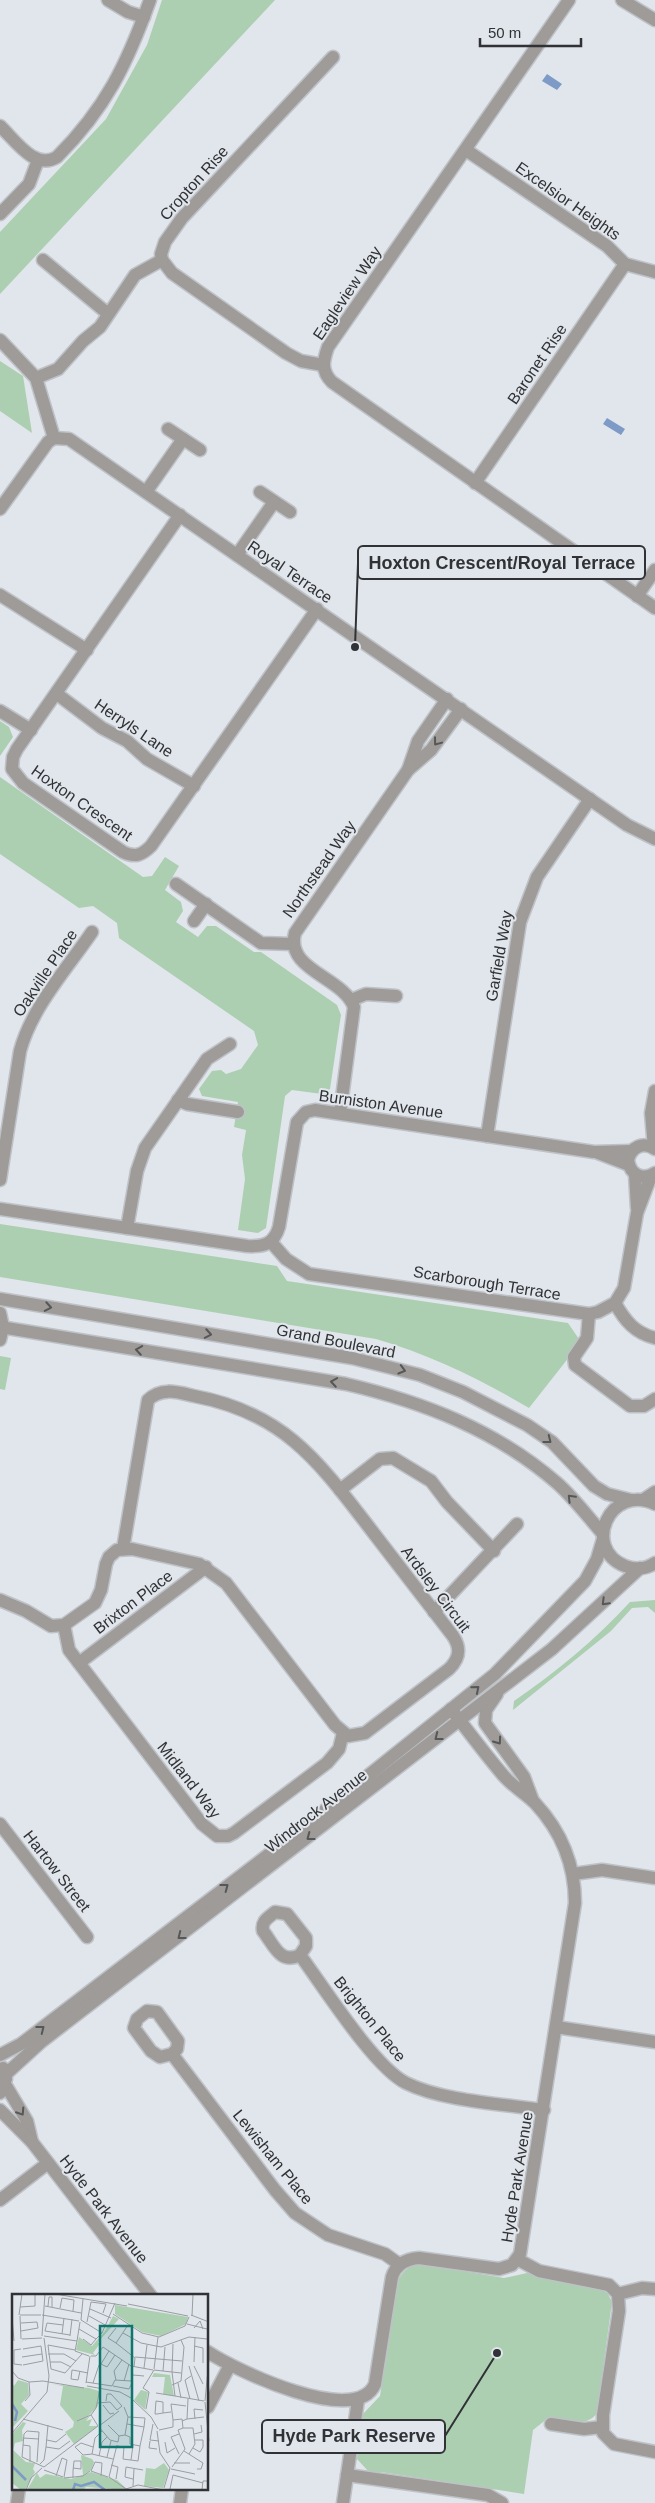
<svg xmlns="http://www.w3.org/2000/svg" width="655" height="2503" font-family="Helvetica,sans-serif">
<rect width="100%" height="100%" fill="#e1e6ec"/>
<g fill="#accfb1">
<path d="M 162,0 L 275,0 L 0,294 L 0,232 L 106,119 L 147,45 Z"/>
<path d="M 0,361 L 23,376 L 32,433 L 0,411 Z"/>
<path d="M 0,721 L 9,727 L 13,737 L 0,756 Z"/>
<path d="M 0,777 L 143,877 L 152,876 L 165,857 L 179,866 L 165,890 L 181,902 L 183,911 L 176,922 L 198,937 L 207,926 L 216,926 L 254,952 L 261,952 L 337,1005 L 341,1015 L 330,1089 L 322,1094 L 292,1090 L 285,1096 L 266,1228 L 258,1233 L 238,1230 L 245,1179 L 242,1155 L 246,1130 L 234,1127 L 238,1102 L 202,1096 L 199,1089 L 212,1071 L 221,1070 L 226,1074 L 241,1069 L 258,1045 L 254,1031 L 119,938 L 117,923 L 93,906 L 79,908 L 0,854 Z"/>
<path d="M 0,1224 L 277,1266 L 287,1281 L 568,1323 L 581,1342 L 529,1408 C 480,1379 431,1355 376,1339 L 0,1277 Z"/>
<path d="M 0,1356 L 11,1358 L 5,1390 L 0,1389 Z"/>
<path d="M 655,1600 L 655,1613 L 648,1607 L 632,1608 L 611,1631 L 513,1710 L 514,1701 C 556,1672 595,1640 630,1602 Z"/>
<path d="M 421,2264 L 504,2278 L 527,2273 L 553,2280 L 601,2288 L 608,2294 L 612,2302 L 597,2413 C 586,2429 564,2420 548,2418 L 533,2430 L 524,2494 L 381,2472 L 369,2472 L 357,2459 L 362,2415 L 380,2396 L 398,2280 C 404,2270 409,2265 421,2264 Z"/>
</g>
<g fill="#7d9bc6">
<path d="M 547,74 L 562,84 L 557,90 L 542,81 Z"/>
<path d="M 607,418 L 625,429 L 621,435 L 603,424 Z"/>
</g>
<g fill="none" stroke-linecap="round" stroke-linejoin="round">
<defs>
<g id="minor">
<path d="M 108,0 L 128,12 L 144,17"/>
<path d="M 569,0 L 328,347 C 323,361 321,371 332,382 L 655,608"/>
<path d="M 622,0 L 655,20"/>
<path d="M 0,126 C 15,140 35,171 57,157 C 106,108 127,64 150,0"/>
<path d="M 466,150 L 607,246 L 625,264 L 655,272"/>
<path d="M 0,214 L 29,184 L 38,160"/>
<path d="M 43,260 L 107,313"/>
<path d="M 0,340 L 36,378 L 54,438"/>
<path d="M 323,365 L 301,361 L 286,353 L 172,273 L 162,260 L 161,254 L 165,242 L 182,218 L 333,57"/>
<path d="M 36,378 L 58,369 L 83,341 L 100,327 L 135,275 L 162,260"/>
<path d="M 168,429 L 200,450"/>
<path d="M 475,483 L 625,264"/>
<path d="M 146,492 L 183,439"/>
<path d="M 260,492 L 290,512"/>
<path d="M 0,509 L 48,442 L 54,438 L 69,439 L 627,825 L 655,839"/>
<path d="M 180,515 L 17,749 L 13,757 L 12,769 L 23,783 L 123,852 C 135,858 142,855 151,846 L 317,609"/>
<path d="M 237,555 L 274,502"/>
<path d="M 0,595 L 87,650"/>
<path d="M 637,596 L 655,570"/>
<path d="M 57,694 L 102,728 L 127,741 L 147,759 L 194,786"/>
<path d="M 0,711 L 31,730"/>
<path d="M 408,770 L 418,741 L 447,699"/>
<path d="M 176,884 L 261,943 L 292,944"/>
<path d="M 194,921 L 206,904"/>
<path d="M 351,1000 L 366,994 L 396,996"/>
<path d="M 178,1100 L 187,1104 L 238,1112"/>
<path d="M 340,1113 L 354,1007 C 343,977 285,970 295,933 L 408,770 L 431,750 L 461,709"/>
<path d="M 487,1136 L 520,922 L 537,877 L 590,799"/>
<path d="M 654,1148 L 651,1113 L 655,1091"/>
<path d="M 655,1149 C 643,1141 631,1147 628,1160 C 630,1175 643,1181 655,1173"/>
<path d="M 598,1153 L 629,1165"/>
<path d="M 635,1174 L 637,1208"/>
<path d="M 0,1180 L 20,1051 C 32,1007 66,970 92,932"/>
<path d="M 0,1209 L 247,1246 C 264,1247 274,1244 279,1227 L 297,1122 L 306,1112 L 315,1110 L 594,1152 L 632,1151"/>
<path d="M 127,1228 L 137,1171 L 145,1148 L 207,1059 L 230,1044"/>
<path d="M 271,1242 L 286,1259 L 309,1274 L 589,1314 L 598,1312 L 615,1303 L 624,1288 L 637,1213 L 651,1176"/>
<path d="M 615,1303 C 625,1321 635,1333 655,1338"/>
<path d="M 0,1313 L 3,1327 L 0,1340"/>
<path d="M 589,1314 L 587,1338 L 574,1357 L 575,1365 L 630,1406 L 644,1406 L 655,1399"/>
<path d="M 340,1490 L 380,1459 L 393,1458 L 431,1481 L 447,1502 L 494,1551"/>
<path d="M 643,1500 L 655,1492"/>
<path d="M 0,1600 L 26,1611 L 51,1626 L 64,1625 L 95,1603 L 101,1590 L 106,1564 L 109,1557 L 117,1550 L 132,1549 L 199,1564 L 226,1583 L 335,1725 L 348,1736 L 365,1733 L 449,1669 C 460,1658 461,1648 453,1636 C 426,1601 399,1566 372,1531 C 319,1462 285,1413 194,1396 C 177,1392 161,1387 148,1400 L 123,1549"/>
<path d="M 434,1612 L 517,1524"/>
<path d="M 64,1625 L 69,1650 L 202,1824 L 217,1836 L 228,1836 L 234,1833 L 327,1763 L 339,1749 L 343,1733"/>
<path d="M 79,1663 L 206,1567"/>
<path d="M 497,1694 L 486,1710 L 485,1723 L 524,1777 L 533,1801"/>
<path d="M 0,1824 L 87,1937"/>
<path d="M 573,1874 L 602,1870 L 655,1878"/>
<path d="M 300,1955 L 306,1946 L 306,1938 L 287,1914 L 275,1912 C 268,1918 261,1921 263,1931 C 274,1945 280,1965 300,1955 C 323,1986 374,2067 406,2083 C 442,2101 503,2104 544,2110"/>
<path d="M 556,2027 L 655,2042"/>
<path d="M 172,2054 L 177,2049 L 178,2041 L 157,2012 L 147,2011 L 137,2019 L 134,2028 L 151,2051 L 160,2057 L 172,2054 L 275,2190 L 295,2213 L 328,2235 L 385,2254 L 399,2264"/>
<path d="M 5,2084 L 27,2121 L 32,2142"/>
<path d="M 0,2110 L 32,2142 L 151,2296"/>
<path d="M 0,2200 L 48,2163"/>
<path d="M 517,2259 L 539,2271 L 609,2285 L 618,2294 L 619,2311 L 603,2415 L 603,2433 L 614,2444 L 655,2452"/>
<path d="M 618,2294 L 642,2288 L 655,2289"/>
<path d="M 208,2352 C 235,2370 356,2428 375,2384 L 392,2277 C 396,2264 406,2259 419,2258 L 499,2269 L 512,2265 L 520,2254 L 575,1903 C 575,1864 561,1831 535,1803 C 525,1793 512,1786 503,1775 C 485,1754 468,1731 451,1709"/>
<path d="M 208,2407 L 230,2365"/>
<path d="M 551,2424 L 584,2429 L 602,2427"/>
<path d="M 347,2475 L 488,2495 L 502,2503"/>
<path d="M 17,2503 L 19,2489"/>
<path d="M 180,2503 L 182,2489"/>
<path d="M 343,2503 L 358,2400"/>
</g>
<g id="tertiary">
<path d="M 0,1299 L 352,1358 L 420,1375 L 463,1392 L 527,1425 L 552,1442 L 594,1486 L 607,1494 L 631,1500"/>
<path d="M 0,1327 L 346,1384 C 423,1402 496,1430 557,1483 C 574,1498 588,1517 603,1534"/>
<path d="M 655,1504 C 610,1483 581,1548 625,1566 C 635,1570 646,1569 655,1563"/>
<path d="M 0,2055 L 21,2044 L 289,1839 L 495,1674 L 585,1581 L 597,1559 L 603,1539"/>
<path d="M 6,2074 L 41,2042 L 552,1649 L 640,1568"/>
<path d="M 0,2093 L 6,2079 L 3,2068"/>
</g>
</defs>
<use href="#minor" stroke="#bec2c7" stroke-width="15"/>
<use href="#tertiary" stroke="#bec2c7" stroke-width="15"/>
<use href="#minor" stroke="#9e9b99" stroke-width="12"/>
<use href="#tertiary" stroke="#9e9b99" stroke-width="12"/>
</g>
<defs><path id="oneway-chevron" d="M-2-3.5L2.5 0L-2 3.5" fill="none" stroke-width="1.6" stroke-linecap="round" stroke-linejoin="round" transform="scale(1.25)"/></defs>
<g stroke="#565758">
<use href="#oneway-chevron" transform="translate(437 742) rotate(127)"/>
<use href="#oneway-chevron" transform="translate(48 1307) rotate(10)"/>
<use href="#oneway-chevron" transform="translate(208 1334) rotate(10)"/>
<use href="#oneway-chevron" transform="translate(139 1350) rotate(-171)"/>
<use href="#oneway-chevron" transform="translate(402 1370) rotate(16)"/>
<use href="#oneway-chevron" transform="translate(334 1382) rotate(-171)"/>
<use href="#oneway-chevron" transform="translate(548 1440) rotate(38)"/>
<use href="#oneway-chevron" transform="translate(571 1498) rotate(-134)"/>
<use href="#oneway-chevron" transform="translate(605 1602) rotate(135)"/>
<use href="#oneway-chevron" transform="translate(476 1689) rotate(-40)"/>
<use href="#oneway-chevron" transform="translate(438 1737) rotate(142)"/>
<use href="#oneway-chevron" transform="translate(498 1741) rotate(54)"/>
<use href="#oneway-chevron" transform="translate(310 1837) rotate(143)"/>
<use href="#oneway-chevron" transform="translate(225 1887) rotate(-37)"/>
<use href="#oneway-chevron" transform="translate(181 1936) rotate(142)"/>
<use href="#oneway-chevron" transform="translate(41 2029) rotate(-38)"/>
<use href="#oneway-chevron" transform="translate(21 2112) rotate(57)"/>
</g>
<g text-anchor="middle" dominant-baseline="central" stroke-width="4" stroke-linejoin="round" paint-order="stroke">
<g font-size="16" fill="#303235" stroke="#e1e6ec">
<text transform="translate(194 183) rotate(-48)">Cropton Rise</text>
<text transform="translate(568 201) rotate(35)">Excelsior Heights</text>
<text transform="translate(347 293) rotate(-56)">Eagleview Way</text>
<text transform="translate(537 364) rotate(-56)">Baronet Rise</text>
<text transform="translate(290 572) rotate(34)">Royal Terrace</text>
<text transform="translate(134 728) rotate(34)">Herryls Lane</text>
<text transform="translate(82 803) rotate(35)">Hoxton Crescent</text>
<text transform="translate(319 869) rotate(-55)">Northstead Way</text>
<text transform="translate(499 956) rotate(-80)">Garfield Way</text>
<text transform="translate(45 973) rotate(-56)">Oakville Place</text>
<text transform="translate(381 1104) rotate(8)">Burniston Avenue</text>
<text transform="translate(487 1283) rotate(9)">Scarborough Terrace</text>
<text transform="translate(336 1341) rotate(11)">Grand Boulevard</text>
<text transform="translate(436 1589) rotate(53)">Ardsley Circuit</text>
<text transform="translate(133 1602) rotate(-37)">Brixton Place</text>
<text transform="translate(189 1780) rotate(52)">Midland Way</text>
<text transform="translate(316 1811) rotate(-38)">Windrock Avenue</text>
<text transform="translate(57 1871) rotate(52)">Hartow Street</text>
<text transform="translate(370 2019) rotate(51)">Brighton Place</text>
<text transform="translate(273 2157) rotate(51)">Lewisham Place</text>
<text transform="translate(517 2177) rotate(-81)">Hyde Park Avenue</text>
<text transform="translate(104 2209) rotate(52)">Hyde Park Avenue</text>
</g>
</g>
<g transform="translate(12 2294)">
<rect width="196" height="196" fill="#e1e6ec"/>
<path d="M 103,11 L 176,23 L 174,30 L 149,42 L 130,38 L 103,20 ZM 101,22 L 107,25 L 86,48 L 89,53 L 87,51 L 81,59 L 83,61 L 64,56 L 67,43 L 80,52 L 93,37 ZM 142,79 L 158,81 L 162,102 L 151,100 L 153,83 L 140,83 ZM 6,86 L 16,89 L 17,101 L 9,110 L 16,117 L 0,134 L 0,88 L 2,92 ZM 40,90 L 77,94 L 87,97 L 86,112 L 73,125 L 78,122 L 74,127 L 80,125 L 77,132 L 86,132 L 62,150 L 53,138 L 61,133 L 62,128 L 48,111 L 51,92 ZM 129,96 L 136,98 L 133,115 L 138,120 L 122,106 ZM 11,128 L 14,129 L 10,136 L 11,147 L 3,149 L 1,156 L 14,168 L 23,169 L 21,175 L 23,178 L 13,196 L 9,196 L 0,189 L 0,140 ZM 69,161 L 80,165 L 82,168 L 79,176 L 71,181 ZM 152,169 L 157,176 L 151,194 L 132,192 L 134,174 L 143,175 ZM 79,178 L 105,186 L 116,196 L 74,193 L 71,196 L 15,196 L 25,179 L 28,184 L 34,180 L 59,185 Z" fill="#accfb1"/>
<path fill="none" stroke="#7d9bc6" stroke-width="2.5" d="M 0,110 L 5,118 L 3,127M 0,172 L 14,186M 61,196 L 63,190 L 69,192 L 82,188 L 93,196"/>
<path fill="none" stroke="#9a9ea3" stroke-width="1" d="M 43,0 L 115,12M 116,10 L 176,22M 33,12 L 69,19M 36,12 L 37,3 L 40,3 L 40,13M 8,13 L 23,12 L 23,0M 48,14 L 50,4 L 62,6 L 61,17M 78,15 L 99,24M 101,20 L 130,39 L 147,43 L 173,32 L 177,23M 7,21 L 10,0M 8,21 L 29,21M 30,21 L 67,27M 179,21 L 197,28M 8,22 L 9,45M 77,22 L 95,32M 180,22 L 181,0M 0,23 L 2,47M 69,26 L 90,39 L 103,9M 69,26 L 71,5M 75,28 L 79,8 L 94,10 L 91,19M 9,29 L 25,28 L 26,34 L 9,37M 175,30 L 195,35M 51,31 L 35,29 L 33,37 L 58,41M 116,31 L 104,49 L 123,64 L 122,73M 182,34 L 188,27 L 191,35M 67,35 L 84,45 L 90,39M 111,39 L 129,49 L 149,53 L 177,43 L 195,45M 50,40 L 52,24M 30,42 L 33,0M 32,42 L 65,47 L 68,28M 58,42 L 60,25M 10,45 L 30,44M 71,45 L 79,51 L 84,45M 65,47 L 63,57 L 77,62M 104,49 L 96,44 L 104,34M 182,52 L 191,54 L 191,69M 9,55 L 2,56 L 2,70 L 10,71M 11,55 L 29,52 L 31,67 L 11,71M 63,56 L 36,51 L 39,75 L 53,79 L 70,60M 97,57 L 89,70 L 95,73 L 103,61M 36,60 L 52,60 L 64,67M 79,62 L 84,62 L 91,53 L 119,72 L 141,76M 10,63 L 30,60M 123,63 L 170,67M 38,68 L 49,68 L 59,73M 182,68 L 183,43M 177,72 L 187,107M 182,72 L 191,90M 132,74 L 135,51M 142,75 L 146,43M 142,76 L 169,79M 0,77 L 6,84 L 17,88 L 31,87 L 72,94M 68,77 L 66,86 L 59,85 L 60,76 L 66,77 L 76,79M 151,77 L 153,53M 160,78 L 163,102 L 192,107M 160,78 L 161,50M 104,86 L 102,77 L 110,66M 112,87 L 117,70M 119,87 L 121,81 L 132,82M 74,88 L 100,92 L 103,86 L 119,87M 74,89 L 78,62M 81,89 L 87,71M 166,89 L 169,104M 160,91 L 169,87 L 172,53 L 169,46M 75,92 L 108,98 L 119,104M 101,92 L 117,95 L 120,89M 131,94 L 137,98 L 134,115M 131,94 L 142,76M 144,99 L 163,102M 178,105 L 173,86 L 179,82M 121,106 L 139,123 L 146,135M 13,107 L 18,101 L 17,88M 193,107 L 197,65M 193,108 L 197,147M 85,109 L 98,108 L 105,116 L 110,112 L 99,100 L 95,100 L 94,107M 91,111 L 98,120 L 102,119M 151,119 L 151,108 L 144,107 L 143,120 L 145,120 L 151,119 L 159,118M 116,123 L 133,124 L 132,133M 11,125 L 51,136M 175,125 L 192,123M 183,125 L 182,115 L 191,116M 161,126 L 159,110 L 174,112M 65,127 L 79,121M 170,127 L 175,125 L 176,105M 115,130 L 132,133 L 128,152M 141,130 L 138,146 L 147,147M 36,131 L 34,153 L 47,155 L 58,147M 96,131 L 107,142M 86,132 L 79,121 L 84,114 L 88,95 L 87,101M 87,132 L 107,117M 87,133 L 98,146 L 106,148 L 107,142 L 113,141 L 116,123 L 112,113M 171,134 L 181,134 L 183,150 L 177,160M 147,136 L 161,133 L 161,126 L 170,125 L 171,134 L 166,136 L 173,155 L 160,173M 90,137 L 83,144 L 80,160 L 101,165M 145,137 L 148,159 L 158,174M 0,139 L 35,98 L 37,82 L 32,44M 167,140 L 159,143 L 167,160M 182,140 L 190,138 L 189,131M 11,144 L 27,145M 35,146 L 44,148 L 54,140M 138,147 L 137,154 L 145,155M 153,148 L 155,159 L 163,154M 11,151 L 18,152 L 18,168M 105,152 L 112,153 L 111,165 L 126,167 L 128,152 L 118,150 L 118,143 L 113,141M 181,154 L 188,158 L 191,153 L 191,146 L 183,146M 172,157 L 191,169 L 189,175 L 185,175M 80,160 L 71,161 L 63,153 L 69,149 L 81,153M 87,162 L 90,148 L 95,143M 95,163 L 99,147M 119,166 L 121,151M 25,168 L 27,138 L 15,137 L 12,140 L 10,163 L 32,173M 162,169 L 178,169M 28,170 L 32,166 L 34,153M 99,171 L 106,173 L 104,185M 32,173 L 86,132M 61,174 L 69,175 L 69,167 L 62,167 L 61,177 L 61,184M 159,175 L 183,180M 32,176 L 51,183M 79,177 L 83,168 L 90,169 L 89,182M 79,177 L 96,183M 44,182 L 50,164 L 55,166 L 52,183M 97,183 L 114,195 L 126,191 L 152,196M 97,183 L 105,151M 52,184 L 71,182 L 78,177M 121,185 L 113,183 L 114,173 L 131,176M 121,192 L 122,175M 152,194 L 158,174M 158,195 L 161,181 L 191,189M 14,196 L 19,184 L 30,174M 190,196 L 191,187 L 197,187"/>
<path fill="#0f766e" fill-opacity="0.15" stroke="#0f766e" stroke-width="2.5" d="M 88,32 L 120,32 L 120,153 L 88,153 Z"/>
<rect width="196" height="196" fill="none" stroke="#303235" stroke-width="2.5"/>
</g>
<path fill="none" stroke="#303235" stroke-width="2" d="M355 647L358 563M497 2353L445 2436"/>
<g fill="#303235" stroke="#e1e6ec" stroke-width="2">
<circle cx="355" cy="647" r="5"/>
<circle cx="497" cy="2353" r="5"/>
</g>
<g fill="#e1e6ec" stroke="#303235" stroke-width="2">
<rect x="358" y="546" width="287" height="33" rx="5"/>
<rect x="262" y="2420" width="183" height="33" rx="5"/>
</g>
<g font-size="18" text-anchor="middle" font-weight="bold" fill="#303235">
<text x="502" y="569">Hoxton Crescent/Royal Terrace</text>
<text x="354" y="2442">Hyde Park Reserve</text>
</g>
<path d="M480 38v8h101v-8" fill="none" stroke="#303235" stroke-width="2.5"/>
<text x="488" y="38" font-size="15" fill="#303235" stroke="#e1e6ec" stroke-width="4" paint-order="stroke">50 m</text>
</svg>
